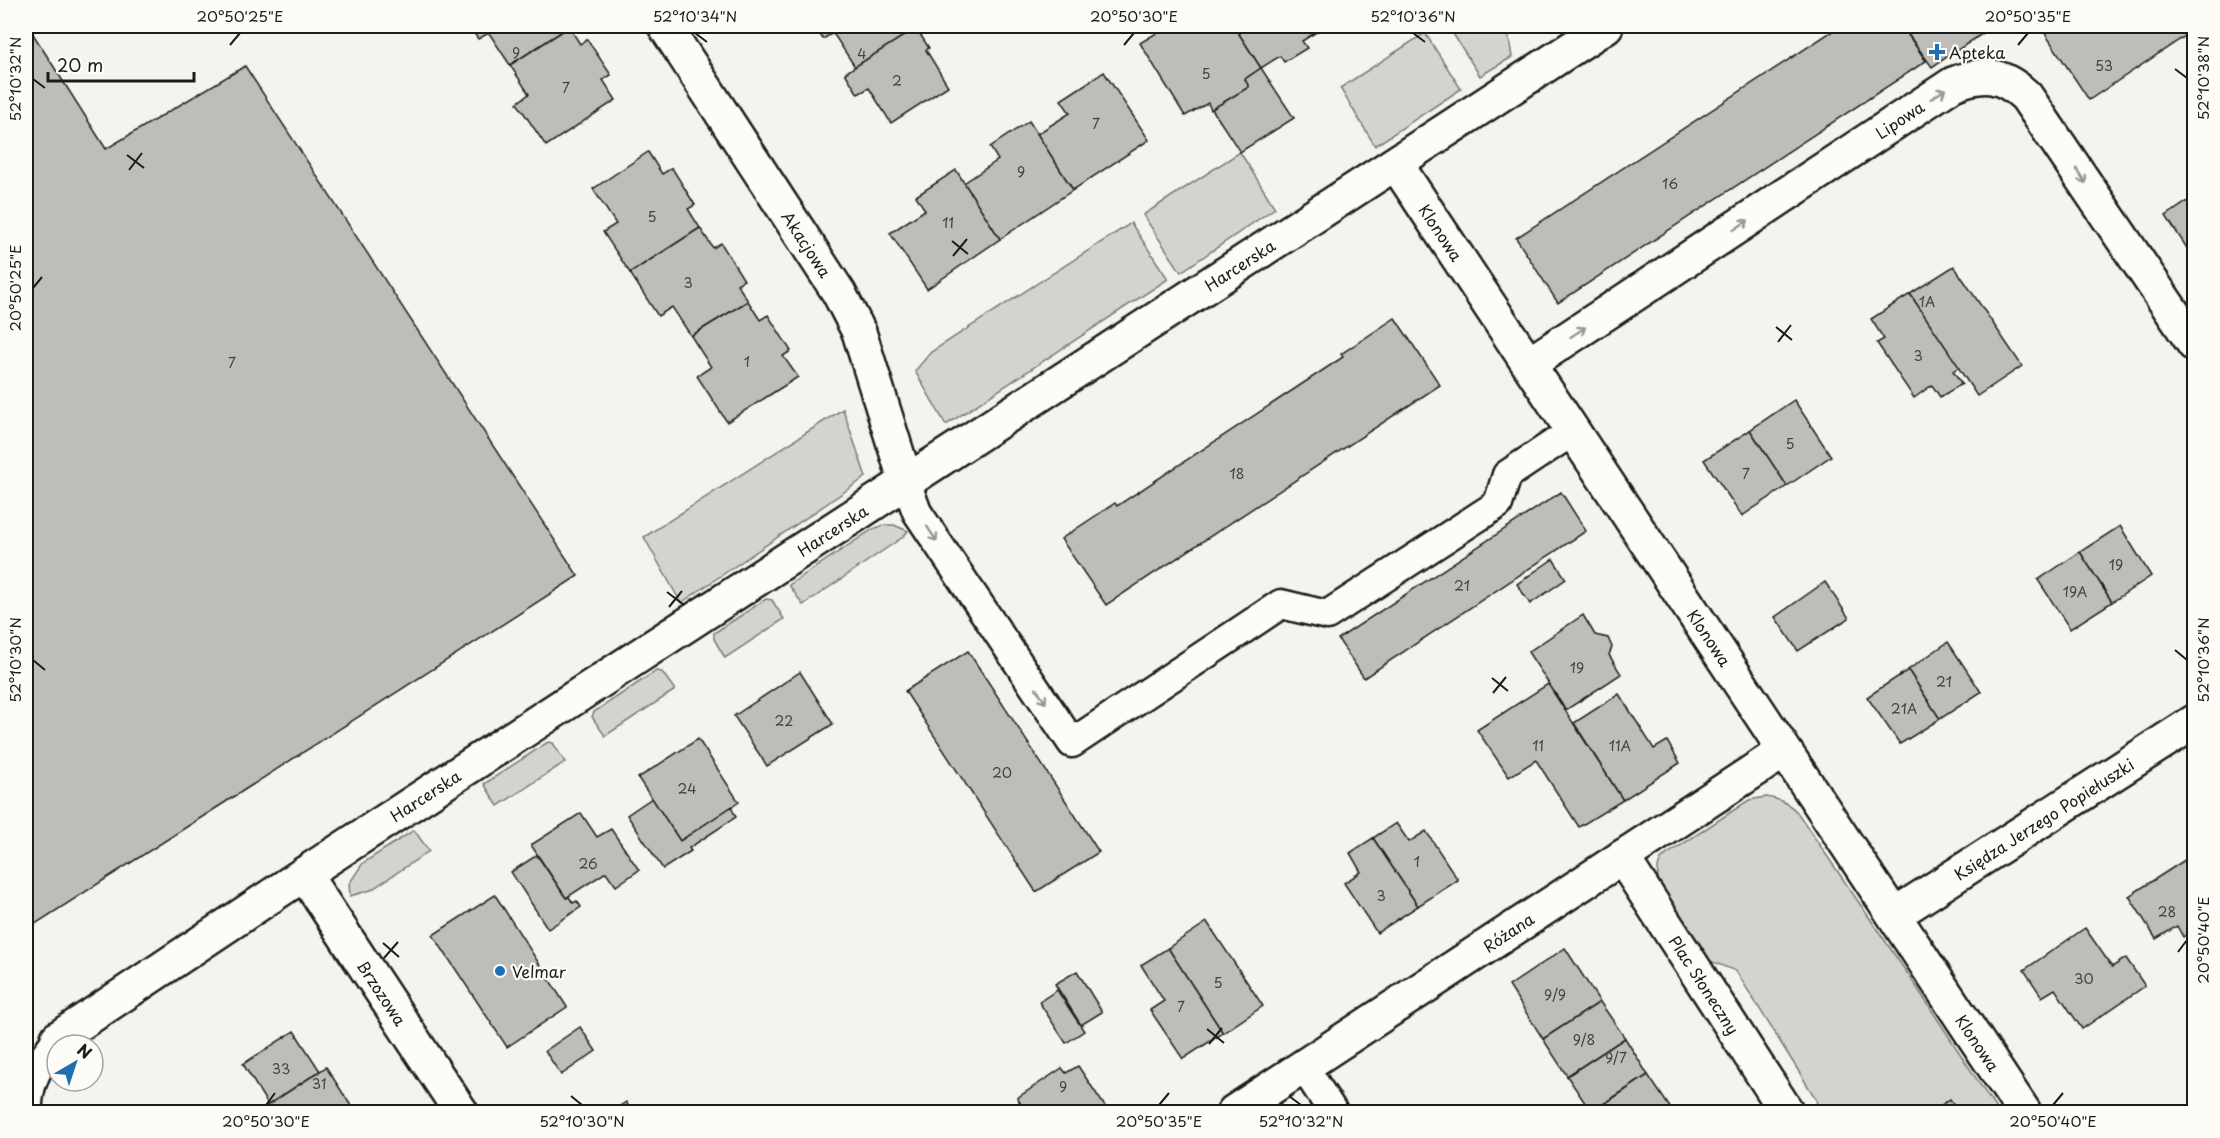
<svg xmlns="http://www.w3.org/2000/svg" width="2220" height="1138" font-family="'Playpen Sans',sans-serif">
<rect width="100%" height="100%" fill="#f4f3ee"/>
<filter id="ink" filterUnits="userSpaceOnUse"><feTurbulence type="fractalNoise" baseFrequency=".0167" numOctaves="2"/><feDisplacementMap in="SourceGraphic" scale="12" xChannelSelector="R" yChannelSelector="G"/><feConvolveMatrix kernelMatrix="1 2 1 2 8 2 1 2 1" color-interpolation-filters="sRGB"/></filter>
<g filter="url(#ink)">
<g fill="#d4d3cf" stroke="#787876" stroke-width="1.5">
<path d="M 1448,26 L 1503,26 L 1508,33 L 1512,57 L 1480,76 Z"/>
<path d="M 1425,33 L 1461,89 L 1375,146 L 1340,88 Z"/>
<path d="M 1240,152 L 1275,208 L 1181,272 L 1143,215 Z"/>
<path d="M 1131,223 L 1168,279 L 946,425 L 915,371 L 931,352 Z"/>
<path d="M 843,409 L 866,477 L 681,603 L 644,537 Z"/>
<path d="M 885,525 L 894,525 L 908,531 L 903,537 L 803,605 L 789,585 L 873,529 Z"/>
<path d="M 766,599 L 772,600 L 784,619 L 725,658 L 714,639 L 714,633 Z"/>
<path d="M 656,671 L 662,672 L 675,690 L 605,736 L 592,717 L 594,712 Z"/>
<path d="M 548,742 L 553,743 L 565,762 L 498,806 L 484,784 Z"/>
<path d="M 1766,797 C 1779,799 1787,802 1797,812 L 1916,986 L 1998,1112 L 1818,1112 L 1816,1099 L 1736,971 L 1705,959 L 1661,890 C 1657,879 1655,867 1663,857 L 1749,800 Z"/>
<path d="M 414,830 L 429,851 L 371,890 L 350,896 L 349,884 L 363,863 Z"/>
</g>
<g fill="#bebdba" stroke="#1c1c1c" stroke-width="1.5">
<path d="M 26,26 L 28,26 L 106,149 L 245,66 L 578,576 L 26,930 Z"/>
<path d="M 469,26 L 568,26 L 569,27 L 510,65 L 489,33 L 478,39 Z"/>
<path d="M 814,26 L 908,26 L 912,31 L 855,67 L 833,33 L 823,39 Z"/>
<path d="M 1168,26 L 1234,26 L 1261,68 L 1245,79 L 1249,87 L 1211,110 L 1208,103 L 1185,116 L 1140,43 Z"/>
<path d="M 1234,26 L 1326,26 L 1302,41 L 1307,48 L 1284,62 L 1280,56 L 1261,68 Z"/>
<path d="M 1412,26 L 1430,26 L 1418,34 Z"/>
<path d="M 1840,26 L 1902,26 L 1926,61 L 1558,303 L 1516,238 Z"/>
<path d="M 1902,26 L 1994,26 L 1932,67 Z"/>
<path d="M 2040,26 L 2194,26 L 2194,30 L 2089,100 Z"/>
<path d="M 569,27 L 580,44 L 587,39 L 611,75 L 603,80 L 616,100 L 546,146 L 517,103 L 529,94 L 510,65 Z"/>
<path d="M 916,28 L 929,48 L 926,50 L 948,86 L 891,123 L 869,88 L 858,94 L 845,73 Z"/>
<path d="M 1261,68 L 1294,118 L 1240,152 L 1212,109 L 1249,87 L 1245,79 Z"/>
<path d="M 1104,72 L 1149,140 L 1073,190 L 1037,134 L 1070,113 L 1061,100 Z"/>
<path d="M 1029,121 L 1073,190 L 1000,239 L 964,183 L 998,160 L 990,147 Z"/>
<path d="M 648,152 L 662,174 L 672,168 L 695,205 L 688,209 L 700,228 L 630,273 L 603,232 L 616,224 L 593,189 Z"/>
<path d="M 956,170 L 1000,239 L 927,289 L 890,233 L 925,210 L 916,196 Z"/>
<path d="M 2194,197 L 2194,259 L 2166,216 Z"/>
<path d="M 700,228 L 713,248 L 721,243 L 744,280 L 737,284 L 748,301 L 691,336 L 672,307 L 658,316 L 630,273 Z"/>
<path d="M 1954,266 L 2022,366 L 1977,396 L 1910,294 Z"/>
<path d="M 1910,294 L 1959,367 L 1953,371 L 1962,384 L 1940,397 L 1932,385 L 1914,398 L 1877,343 L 1884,339 L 1871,319 Z"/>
<path d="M 748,301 L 760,320 L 768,315 L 791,351 L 783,356 L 798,377 L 727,422 L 697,376 L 711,367 L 691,336 Z"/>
<path d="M 1395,318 L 1440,385 L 1106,605 L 1061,539 L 1115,503 L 1117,506 L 1343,357 L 1341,354 Z"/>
<path d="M 1794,400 L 1831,456 L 1787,486 L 1750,430 Z"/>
<path d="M 1750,430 L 1787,486 L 1742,516 L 1704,460 Z"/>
<path d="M 1561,492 L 1586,531 L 1364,678 L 1338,639 Z"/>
<path d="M 2120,526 L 2151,576 L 2112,602 L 2080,552 Z"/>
<path d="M 2080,552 L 2112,602 L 2070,629 L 2038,580 Z"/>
<path d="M 1553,559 L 1566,579 L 1530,604 L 1517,584 Z"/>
<path d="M 1825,582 L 1849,618 L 1798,651 L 1775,617 Z"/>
<path d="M 1583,615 L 1595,635 L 1608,638 L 1612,647 L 1609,655 L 1621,674 L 1566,710 L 1528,652 Z"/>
<path d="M 1948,642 L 1981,692 L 1940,719 L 1908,670 Z"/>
<path d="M 968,651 L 1099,852 L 1036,892 L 905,691 Z"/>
<path d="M 1908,670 L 1940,719 L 1900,744 L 1867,697 Z"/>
<path d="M 800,672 L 833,724 L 767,766 L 734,716 Z"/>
<path d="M 1548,684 L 1623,800 L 1579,827 L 1536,760 L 1509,777 L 1477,730 Z"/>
<path d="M 1619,694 L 1654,749 L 1667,741 L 1680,763 L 1623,800 L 1574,723 Z"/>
<path d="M 698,739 L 739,802 L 680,841 L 638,778 Z"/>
<path d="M 652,798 L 680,841 L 731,807 L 736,817 L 689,848 L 691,851 L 663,869 L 627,815 Z"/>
<path d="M 581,813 L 597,837 L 611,829 L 639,870 L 616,886 L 606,872 L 566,898 L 531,845 Z"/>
<path d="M 1396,823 L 1409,842 L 1426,831 L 1458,880 L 1418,906 L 1373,838 Z"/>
<path d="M 1373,838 L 1418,906 L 1377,933 L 1344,883 L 1361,872 L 1350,853 Z"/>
<path d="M 2194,854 L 2194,929 L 2183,937 L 2177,926 L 2156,939 L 2129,896 Z"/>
<path d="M 537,855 L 566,898 L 569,897 L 573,903 L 577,901 L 581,907 L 548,929 L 511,872 Z"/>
<path d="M 495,895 L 567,1007 L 507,1047 L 433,935 Z"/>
<path d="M 1207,922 L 1263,1006 L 1223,1033 L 1168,948 Z"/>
<path d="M 2085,928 L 2112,967 L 2126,958 L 2145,986 L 2082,1029 L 2055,989 L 2042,997 L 2024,970 Z"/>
<path d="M 1168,948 L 1223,1033 L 1183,1059 L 1150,1010 L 1164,1001 L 1141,965 Z"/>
<path d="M 1565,948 L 1600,1002 L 1543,1039 L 1509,986 Z"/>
<path d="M 1077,971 L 1102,1012 L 1081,1025 L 1055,984 Z"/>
<path d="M 1057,990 L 1084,1031 L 1066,1043 L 1039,1002 Z"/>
<path d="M 1600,1002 L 1625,1038 L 1567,1076 L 1543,1039 Z"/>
<path d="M 580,1027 L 596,1051 L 561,1075 L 545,1051 Z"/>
<path d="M 294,1031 L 320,1071 L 268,1105 L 243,1064 Z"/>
<path d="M 1625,1038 L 1648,1075 L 1591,1112 L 1567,1076 Z"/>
<path d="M 1078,1066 L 1108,1111 L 1104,1112 L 1026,1112 L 1017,1098 L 1062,1068 L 1066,1073 Z"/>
<path d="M 326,1067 L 355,1112 L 270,1112 L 266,1106 L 268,1105 Z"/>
<path d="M 1648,1075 L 1673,1112 L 1592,1112 Z"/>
<path d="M 1950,1099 L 1959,1112 L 1935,1112 L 1934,1110 Z"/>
<path d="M 626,1102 L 632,1112 L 611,1112 Z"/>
</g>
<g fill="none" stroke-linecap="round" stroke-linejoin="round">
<defs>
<g id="lane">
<path d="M 906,482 L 917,512 L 1072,743 L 1281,604 L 1327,615 L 1498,504 L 1507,475 L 1573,431"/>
<path d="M 1304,1067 L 1333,1112"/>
<path d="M 28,1112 C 26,1085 41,1059 58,1038"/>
</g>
<g id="street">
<path id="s1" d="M 665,26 L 839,293 L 859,332 L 906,482"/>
<path id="s2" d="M 1396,164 L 2024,1112"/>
<path id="s3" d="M 1529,364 L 1953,84 C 1983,72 2001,73 2026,96 L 2194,344"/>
<path id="s4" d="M 1622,857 L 1787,1112"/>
<path id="s5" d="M 304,874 L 461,1112"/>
<path id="s6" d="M 1894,915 L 2194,722"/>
<path id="s7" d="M 58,1038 L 304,874 L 1606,26"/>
<path id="s8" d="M 1234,1112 L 1784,751"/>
</g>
</defs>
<use href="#lane" stroke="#1c1c1c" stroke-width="33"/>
<use href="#street" stroke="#1c1c1c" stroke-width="38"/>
<use href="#lane" stroke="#fdfcf7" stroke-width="28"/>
<use href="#street" stroke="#fdfcf7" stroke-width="33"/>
</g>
<defs><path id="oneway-shaft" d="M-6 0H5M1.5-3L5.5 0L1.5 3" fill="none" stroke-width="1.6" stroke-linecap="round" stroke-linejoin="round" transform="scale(1.5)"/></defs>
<g stroke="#989794">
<use href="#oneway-shaft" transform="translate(1938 94) rotate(-33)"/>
<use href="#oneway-shaft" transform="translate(2081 176) rotate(56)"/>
<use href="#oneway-shaft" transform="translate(1741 225) rotate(-33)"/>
<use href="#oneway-shaft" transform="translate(1578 332) rotate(-33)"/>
<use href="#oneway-shaft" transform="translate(932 534) rotate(56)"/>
<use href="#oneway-shaft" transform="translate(1041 696) rotate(57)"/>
</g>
</g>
<path fill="none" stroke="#1c1c1c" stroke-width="2" d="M 695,33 L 707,42M 1413,33 L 1425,42M 230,45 L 240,33M 1124,45 L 1134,33M 2018,45 L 2028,33M 2175,69 L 2187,78M 33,79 L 45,88M 127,155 L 144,168M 129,170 L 142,153M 952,241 L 968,254M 953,256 L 967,239M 33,288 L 42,277M 1776,327 L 1792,340M 1778,342 L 1791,325M 667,592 L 684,605M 669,607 L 682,591M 2175,650 L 2187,660M 33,660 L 45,670M 1492,678 L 1508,691M 1493,693 L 1506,677M 383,943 L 399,957M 2178,952 L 2187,940M 384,958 L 398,942M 1207,1029 L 1224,1043M 1209,1044 L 1222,1028M 571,1096 L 582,1105M 1289,1096 L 1301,1105M 266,1105 L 275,1093M 1159,1105 L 1169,1093M 2053,1105 L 2063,1093"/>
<g fill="#1f6fb2" stroke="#fdfcf7" stroke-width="2">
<path d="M1934 43h6v6h6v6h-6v6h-6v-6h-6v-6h6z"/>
<circle cx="500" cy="971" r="6"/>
</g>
<g text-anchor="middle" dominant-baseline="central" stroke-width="4.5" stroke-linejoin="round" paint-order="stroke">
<g font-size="14" fill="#444">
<text x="516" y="52">9</text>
<text x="862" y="53">4</text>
<text x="2104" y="65">53</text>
<text x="1206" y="73">5</text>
<text x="897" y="80">2</text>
<text x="566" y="87">7</text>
<text x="1096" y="123">7</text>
<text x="1021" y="171">9</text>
<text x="1670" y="183">16</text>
<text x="652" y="216">5</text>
<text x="948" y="222">11</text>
<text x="688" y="282">3</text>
<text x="1927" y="301">1A</text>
<text x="1918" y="355">3</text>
<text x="747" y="361">1</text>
<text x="232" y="362">7</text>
<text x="1790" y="443">5</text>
<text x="1237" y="473">18</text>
<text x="1746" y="473">7</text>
<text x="2116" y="564">19</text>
<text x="1462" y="585">21</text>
<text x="2075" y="591">19A</text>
<text x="1577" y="667">19</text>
<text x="1944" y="681">21</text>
<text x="1904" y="708">21A</text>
<text x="784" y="720">22</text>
<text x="1538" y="745">11</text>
<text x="1620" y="745">11A</text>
<text x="1002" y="772">20</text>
<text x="687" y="788">24</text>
<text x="1417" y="861">1</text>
<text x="588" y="863">26</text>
<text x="1381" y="895">3</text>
<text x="2167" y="911">28</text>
<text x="2084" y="978">30</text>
<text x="1218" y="982">5</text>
<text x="1555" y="994">9/9</text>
<text x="1181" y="1006">7</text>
<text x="1584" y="1039">9/8</text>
<text x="1616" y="1057">9/7</text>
<text x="281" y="1068">33</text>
<text x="319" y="1083">31</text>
<text x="1063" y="1086">9</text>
</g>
<g font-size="16" fill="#1c1c1c" stroke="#fdfcf7" text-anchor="start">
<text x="1949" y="52">Apteka</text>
<text x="512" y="971">Velmar</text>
</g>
<g font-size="16" fill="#1c1c1c" stroke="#fdfcf7">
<text stroke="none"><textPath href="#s3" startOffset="444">Lipowa</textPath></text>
<text stroke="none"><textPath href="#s2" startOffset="82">Klonowa</textPath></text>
<text stroke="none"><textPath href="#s1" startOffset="260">Akacjowa</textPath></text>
<text stroke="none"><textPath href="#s7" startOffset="1412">Harcerska</textPath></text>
<text stroke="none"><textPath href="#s7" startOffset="926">Harcerska</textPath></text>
<text stroke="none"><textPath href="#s2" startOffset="568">Klonowa</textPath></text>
<text stroke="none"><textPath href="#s7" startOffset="440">Harcerska</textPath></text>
<text stroke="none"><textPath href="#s6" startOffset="178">Księdza Jerzego Popiełuszki</textPath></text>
<text stroke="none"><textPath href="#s8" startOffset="328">Różana</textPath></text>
<text stroke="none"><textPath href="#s4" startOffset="152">Plac Słoneczny</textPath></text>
<text stroke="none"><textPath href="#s5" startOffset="142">Brzozowa</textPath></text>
<text stroke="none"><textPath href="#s2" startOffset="1054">Klonowa</textPath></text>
</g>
</g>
<rect width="2220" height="1138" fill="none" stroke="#fdfcf7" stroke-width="66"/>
<g transform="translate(75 1063) rotate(39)"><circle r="28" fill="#fdfcf7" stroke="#a3a29f" stroke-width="1.5"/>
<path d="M0-4.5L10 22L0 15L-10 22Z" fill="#1f6fb2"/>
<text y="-9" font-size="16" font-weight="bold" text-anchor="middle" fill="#1c1c1c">N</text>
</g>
<path d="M48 72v9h146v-9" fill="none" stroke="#1c1c1c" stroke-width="3"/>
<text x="57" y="72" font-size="18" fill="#1c1c1c" stroke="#fdfcf7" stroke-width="4.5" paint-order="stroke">20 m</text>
<rect x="33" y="33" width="2154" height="1072" fill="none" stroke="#1c1c1c" stroke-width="2"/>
<g font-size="15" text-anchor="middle" fill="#1c1c1c">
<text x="240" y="22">20°50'25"E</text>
<text x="695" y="22">52°10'34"N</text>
<text x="1134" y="22">20°50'30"E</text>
<text x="1413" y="22">52°10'36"N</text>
<text x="2028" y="22">20°50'35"E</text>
<text transform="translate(2204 78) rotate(-90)" y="5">52°10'38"N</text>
<text transform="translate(16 79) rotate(-90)" y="5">52°10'32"N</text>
<text transform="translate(16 288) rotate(-90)" y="5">20°50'25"E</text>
<text transform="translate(2204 660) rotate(-90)" y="5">52°10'36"N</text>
<text transform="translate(16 660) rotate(-90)" y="5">52°10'30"N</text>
<text transform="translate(2204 940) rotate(-90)" y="5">20°50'40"E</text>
<text x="266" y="1127">20°50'30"E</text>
<text x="582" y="1127">52°10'30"N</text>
<text x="1159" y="1127">20°50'35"E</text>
<text x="1301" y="1127">52°10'32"N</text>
<text x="2053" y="1127">20°50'40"E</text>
</g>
</svg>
